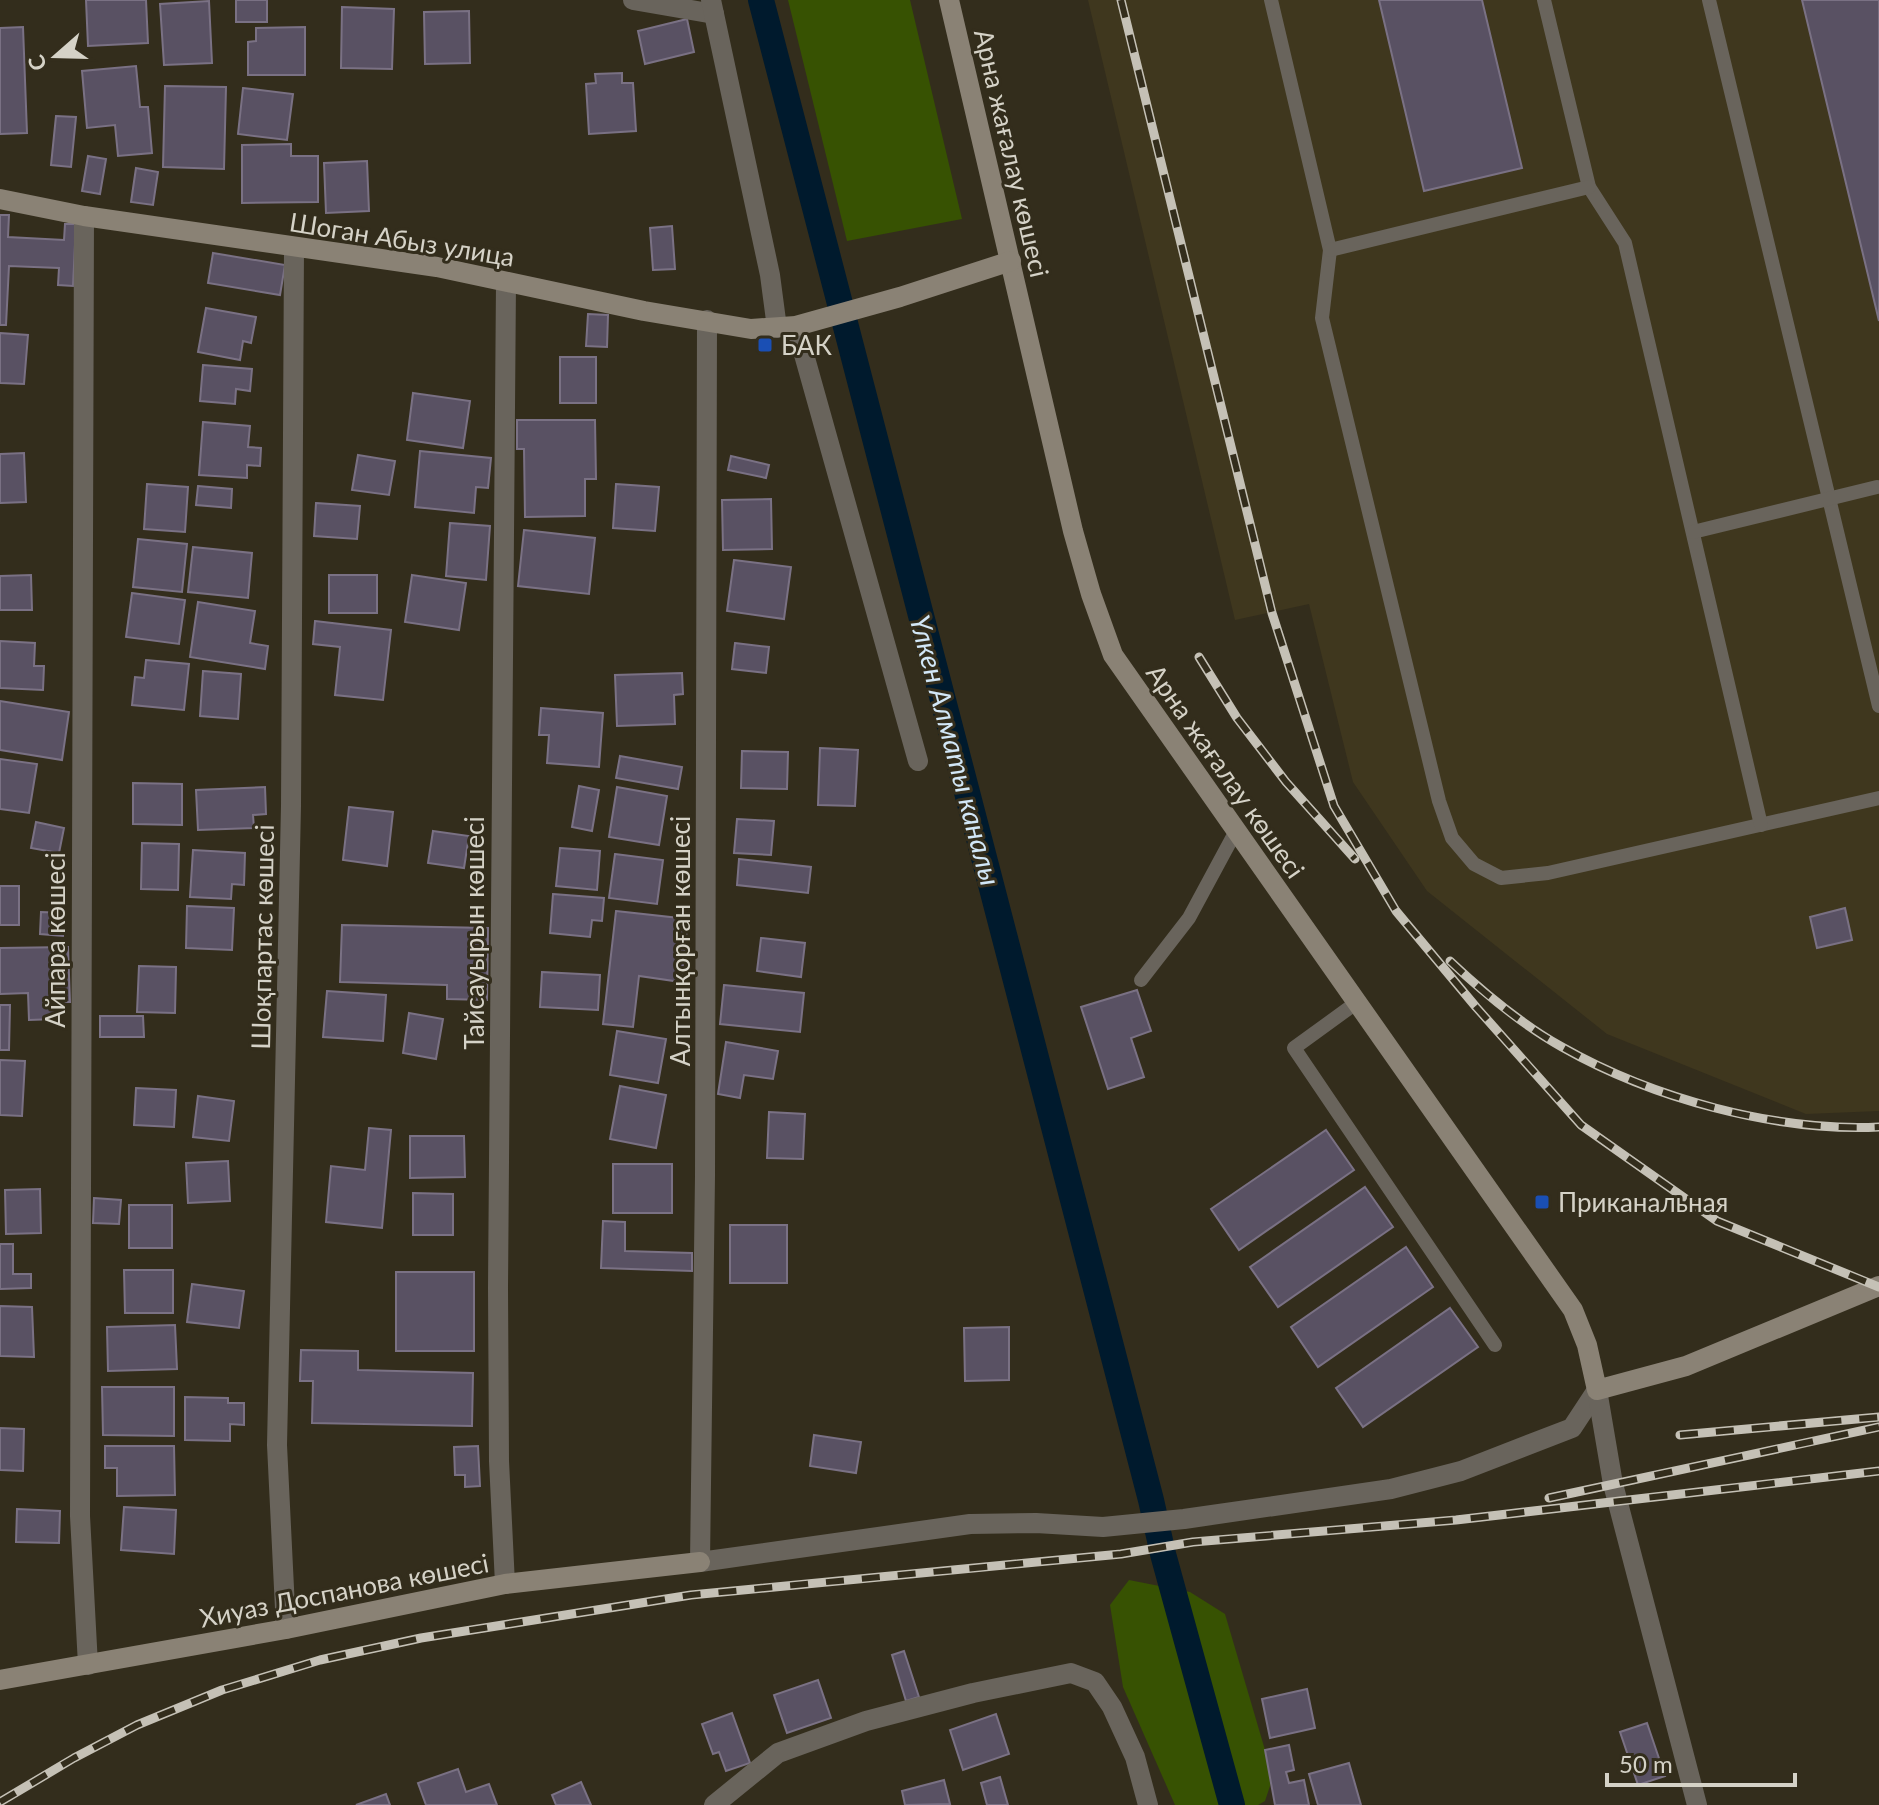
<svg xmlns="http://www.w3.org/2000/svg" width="1879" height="1805" font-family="Lato,sans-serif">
<rect width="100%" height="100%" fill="#332d1c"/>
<path fill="#3f371e" d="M 1088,0 L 1879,0 L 1879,1111 L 1806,1114 L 1607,1034 L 1427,891 L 1353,782 L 1309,604 L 1235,620 Z"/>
<g fill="#375202">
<path d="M 788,0 L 910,0 L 962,219 L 847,241 Z"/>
<path d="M 1129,1580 L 1190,1592 L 1225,1614 L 1265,1750 L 1271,1783 L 1265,1801 L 1258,1805 L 1175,1805 L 1123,1687 L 1110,1605 Z"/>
</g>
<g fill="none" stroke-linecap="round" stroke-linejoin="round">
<path stroke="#001a2d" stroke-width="26" d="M 761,0 L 1151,1500 L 1163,1554 L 1232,1805"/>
</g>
<g fill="#595163" stroke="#7a7184" stroke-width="2">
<path d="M 86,0 L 146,0 L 148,43 L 88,46 Z"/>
<rect x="236" y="0" width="31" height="22"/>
<path d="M 1379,0 L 1482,0 L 1522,168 L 1424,191 Z"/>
<path d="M 1802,0 L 1879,0 L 1879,321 Z"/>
<path d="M 209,1 L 212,63 L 164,65 L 160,4 Z"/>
<path d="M 342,7 L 394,9 L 392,69 L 341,68 Z"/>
<path d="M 469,11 L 470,63 L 425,64 L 424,12 Z"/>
<path d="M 687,19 L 694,52 L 645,64 L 638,31 Z"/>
<path d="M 23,27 L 27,133 L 0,134 L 0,28 Z"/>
<path d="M 305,27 L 305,75 L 248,75 L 248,42 L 256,41 L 256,28 Z"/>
<path d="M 136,66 L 140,107 L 148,107 L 152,153 L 118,156 L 115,125 L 87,128 L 82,71 Z"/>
<path d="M 622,73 L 622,83 L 633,83 L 636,131 L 589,134 L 586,84 L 596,83 L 595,74 Z"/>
<path d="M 165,86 L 226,87 L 224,169 L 163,167 Z"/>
<path d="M 243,88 L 293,94 L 287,140 L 238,134 Z"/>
<path d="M 56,116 L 76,117 L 71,167 L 51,165 Z"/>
<path d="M 291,144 L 291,156 L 318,156 L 318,202 L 242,203 L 242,145 Z"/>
<path d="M 88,156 L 106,159 L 100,194 L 82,191 Z"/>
<path d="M 367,161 L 369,211 L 326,213 L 324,163 Z"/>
<path d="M 136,168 L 158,172 L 153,205 L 131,202 Z"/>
<path d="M 0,215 L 9,215 L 8,237 L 64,240 L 65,224 L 76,224 L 73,286 L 58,285 L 59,268 L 9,266 L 6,325 L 0,325 Z"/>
<path d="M 672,226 L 675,269 L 653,270 L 650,228 Z"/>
<path d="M 213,253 L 285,265 L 280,295 L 208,283 Z"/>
<path d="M 206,308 L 256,317 L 251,343 L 243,341 L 240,360 L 198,352 Z"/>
<path d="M 588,314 L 608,315 L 607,347 L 586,346 Z"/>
<path d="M 0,333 L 28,335 L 24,384 L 0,383 Z"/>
<rect x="560" y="357" width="36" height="46"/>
<path d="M 203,365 L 252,369 L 250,391 L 236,389 L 235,404 L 200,401 Z"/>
<path d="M 413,393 L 470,401 L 463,448 L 407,440 Z"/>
<path d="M 517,420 L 595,420 L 596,479 L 585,479 L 585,516 L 525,517 L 524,449 L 517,449 Z"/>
<path d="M 203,422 L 250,426 L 248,447 L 261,448 L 260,466 L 247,465 L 247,478 L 199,475 Z"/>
<path d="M 420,451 L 491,458 L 488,488 L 476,487 L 474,513 L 415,507 Z"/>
<path d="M 24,453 L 26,502 L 0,503 L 0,454 Z"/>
<path d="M 358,455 L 395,461 L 389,495 L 352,490 Z"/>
<path d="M 731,456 L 769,465 L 766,478 L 728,470 Z"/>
<path d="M 147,484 L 188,487 L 185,532 L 144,529 Z"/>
<path d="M 616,484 L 659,487 L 655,531 L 613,528 Z"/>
<path d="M 198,486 L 232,489 L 231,508 L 196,505 Z"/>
<path d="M 771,499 L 772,549 L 723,550 L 722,500 Z"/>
<path d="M 316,503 L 360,506 L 357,539 L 314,536 Z"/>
<path d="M 450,523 L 490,526 L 486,580 L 446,576 Z"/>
<path d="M 524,530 L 595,538 L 589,594 L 518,586 Z"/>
<path d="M 138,539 L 187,544 L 182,592 L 133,587 Z"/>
<path d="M 193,547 L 252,553 L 248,598 L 188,592 Z"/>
<path d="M 734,560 L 791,567 L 784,619 L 727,611 Z"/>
<path d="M 31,575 L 32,610 L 0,610 L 0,576 Z"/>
<rect x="329" y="575" width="48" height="38"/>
<path d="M 412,575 L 466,583 L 459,630 L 405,622 Z"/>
<path d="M 132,593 L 185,600 L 179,644 L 126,637 Z"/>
<path d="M 198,602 L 255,611 L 250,643 L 268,646 L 265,669 L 190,657 Z"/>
<path d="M 315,621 L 391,630 L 383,700 L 335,695 L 340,647 L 313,644 Z"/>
<path d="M 0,641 L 35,643 L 34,666 L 44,666 L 43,690 L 0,688 Z"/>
<path d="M 735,643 L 769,647 L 766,673 L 732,669 Z"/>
<path d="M 146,660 L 189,664 L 184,710 L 132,705 L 135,677 L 144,678 Z"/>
<path d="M 203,671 L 241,674 L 238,719 L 200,716 Z"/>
<path d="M 682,673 L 683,694 L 674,695 L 675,724 L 617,726 L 615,675 Z"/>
<path d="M 0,701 L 69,712 L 62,760 L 0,750 Z"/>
<path d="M 541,708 L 603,713 L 599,767 L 547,763 L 549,735 L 539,735 Z"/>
<path d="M 820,748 L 858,750 L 855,806 L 818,805 Z"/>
<path d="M 742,751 L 788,752 L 787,789 L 741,788 Z"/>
<path d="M 620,756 L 682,767 L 678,789 L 616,778 Z"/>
<path d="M 0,759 L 37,764 L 29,813 L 0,809 Z"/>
<path d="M 133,783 L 182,784 L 182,825 L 133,824 Z"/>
<path d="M 579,786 L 599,790 L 592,831 L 572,827 Z"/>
<path d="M 265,787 L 266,814 L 253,815 L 254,828 L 198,830 L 196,790 Z"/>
<path d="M 617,787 L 667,796 L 659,845 L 609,837 Z"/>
<path d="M 349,807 L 393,812 L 387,866 L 343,860 Z"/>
<path d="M 737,819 L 774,821 L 771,855 L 734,853 Z"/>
<path d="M 36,822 L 64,828 L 59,853 L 31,848 Z"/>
<path d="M 433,831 L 469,836 L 464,868 L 428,863 Z"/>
<path d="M 142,843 L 179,844 L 178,890 L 141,889 Z"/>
<path d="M 560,848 L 600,851 L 597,890 L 556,886 Z"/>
<path d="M 193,850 L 245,853 L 244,885 L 232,884 L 231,899 L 190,897 Z"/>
<path d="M 615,854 L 663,860 L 657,904 L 609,898 Z"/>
<path d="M 739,859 L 811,867 L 808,893 L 737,885 Z"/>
<rect x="0" y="886" width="19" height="39"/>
<path d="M 553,894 L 604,898 L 602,921 L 592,920 L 590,937 L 550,933 Z"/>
<path d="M 187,906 L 234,908 L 232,950 L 186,948 Z"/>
<path d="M 1845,908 L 1852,940 L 1817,948 L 1810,917 Z"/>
<path d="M 616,911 L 688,919 L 681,982 L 639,976 L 633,1027 L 603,1024 Z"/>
<path d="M 41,912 L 65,913 L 63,936 L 40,934 Z"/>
<path d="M 342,925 L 488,928 L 487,1000 L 447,999 L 447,985 L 340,982 Z"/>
<path d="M 761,938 L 805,943 L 801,977 L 757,971 Z"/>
<path d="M 68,947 L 70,1002 L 55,1002 L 56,1019 L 29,1020 L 28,993 L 0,994 L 0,948 Z"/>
<path d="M 139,966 L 176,967 L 175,1013 L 137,1012 Z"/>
<path d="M 542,972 L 600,975 L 598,1010 L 540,1007 Z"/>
<path d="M 724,985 L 804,993 L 800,1032 L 720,1024 Z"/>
<path d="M 1137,990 L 1151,1031 L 1131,1038 L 1144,1077 L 1108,1089 L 1081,1007 Z"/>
<path d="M 327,991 L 386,995 L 383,1041 L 323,1037 Z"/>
<path d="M 0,1005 L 10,1005 L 9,1050 L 0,1050 Z"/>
<path d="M 409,1013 L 443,1019 L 436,1059 L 403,1053 Z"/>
<path d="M 100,1016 L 143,1016 L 144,1037 L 100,1037 Z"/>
<path d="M 617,1031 L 666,1039 L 658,1083 L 610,1075 Z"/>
<path d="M 726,1042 L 778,1051 L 773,1079 L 744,1075 L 740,1098 L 718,1094 Z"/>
<path d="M 0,1060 L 25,1061 L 22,1116 L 0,1115 Z"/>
<path d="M 620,1086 L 666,1095 L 656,1148 L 610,1139 Z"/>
<path d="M 136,1088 L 176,1090 L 174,1127 L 134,1125 Z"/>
<path d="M 198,1096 L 234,1101 L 229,1141 L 193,1137 Z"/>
<path d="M 769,1112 L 805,1114 L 803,1159 L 767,1158 Z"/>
<path d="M 369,1128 L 391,1130 L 382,1228 L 326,1222 L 331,1166 L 365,1170 Z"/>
<path d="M 1326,1130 L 1354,1170 L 1239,1250 L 1211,1209 Z"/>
<path d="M 410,1136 L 464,1136 L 465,1177 L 410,1178 Z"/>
<path d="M 228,1161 L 230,1201 L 188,1203 L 186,1163 Z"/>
<rect x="613" y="1164" width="59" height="49"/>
<path d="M 1365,1187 L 1393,1227 L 1278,1307 L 1250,1267 Z"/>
<path d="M 40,1189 L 41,1233 L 6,1234 L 5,1190 Z"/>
<path d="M 413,1193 L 453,1194 L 453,1235 L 413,1235 Z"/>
<path d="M 94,1198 L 121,1200 L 119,1224 L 93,1223 Z"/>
<rect x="129" y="1205" width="43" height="43"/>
<path d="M 603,1221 L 625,1222 L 625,1251 L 692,1253 L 692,1271 L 601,1268 Z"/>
<rect x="730" y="1225" width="57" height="58"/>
<path d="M 0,1244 L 13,1244 L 13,1274 L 31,1274 L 31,1288 L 0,1289 Z"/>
<path d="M 1406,1247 L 1433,1287 L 1318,1367 L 1291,1327 Z"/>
<path d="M 124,1270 L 173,1270 L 173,1313 L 125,1313 Z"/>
<rect x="396" y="1272" width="78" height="79"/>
<path d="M 192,1284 L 244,1291 L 239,1328 L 187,1322 Z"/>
<path d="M 0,1306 L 32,1307 L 34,1357 L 0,1356 Z"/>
<path d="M 1450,1308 L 1478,1347 L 1363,1427 L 1336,1388 Z"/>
<path d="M 175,1325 L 177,1369 L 108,1371 L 107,1327 Z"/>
<path d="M 1009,1327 L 1009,1380 L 965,1381 L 964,1328 Z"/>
<path d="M 301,1350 L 358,1351 L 358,1370 L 473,1373 L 472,1426 L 312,1423 L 313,1381 L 300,1381 Z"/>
<path d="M 102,1387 L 174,1387 L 174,1436 L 103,1435 Z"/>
<path d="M 185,1397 L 228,1398 L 228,1403 L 244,1403 L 244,1425 L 230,1424 L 230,1441 L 185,1440 Z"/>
<path d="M 0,1428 L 24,1429 L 23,1471 L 0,1470 Z"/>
<path d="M 814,1435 L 861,1442 L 856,1473 L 810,1466 Z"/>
<path d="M 105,1446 L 174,1446 L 175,1495 L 117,1496 L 117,1468 L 105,1468 Z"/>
<path d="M 478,1446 L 480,1486 L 465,1487 L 465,1475 L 455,1475 L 454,1447 Z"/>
<path d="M 124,1507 L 176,1510 L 174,1554 L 121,1550 Z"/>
<path d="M 17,1509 L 60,1511 L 59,1543 L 16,1542 Z"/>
<path d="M 904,1651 L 919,1697 L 906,1701 L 892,1655 Z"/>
<path d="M 818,1680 L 831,1718 L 787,1733 L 774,1695 Z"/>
<path d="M 1307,1689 L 1315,1728 L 1270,1738 L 1262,1699 Z"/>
<path d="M 732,1713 L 750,1763 L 726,1771 L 719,1752 L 713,1754 L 702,1724 Z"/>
<path d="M 996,1714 L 1009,1754 L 963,1770 L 950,1730 Z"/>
<path d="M 1647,1723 L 1665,1776 L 1638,1785 L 1620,1732 Z"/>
<path d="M 1289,1745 L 1294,1770 L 1286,1772 L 1289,1783 L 1304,1780 L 1309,1805 L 1275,1805 L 1265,1750 Z"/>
<path d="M 1349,1763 L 1361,1805 L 1318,1805 L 1309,1774 Z"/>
<path d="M 458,1769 L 466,1792 L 489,1784 L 497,1805 L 426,1805 L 418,1783 Z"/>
<path d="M 1000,1777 L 1008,1805 L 987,1805 L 981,1783 Z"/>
<path d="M 944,1780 L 950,1804 L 905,1805 L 902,1791 Z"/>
<path d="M 581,1782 L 591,1805 L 556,1805 L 552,1795 Z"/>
<path d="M 386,1794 L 390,1805 L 356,1805 Z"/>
</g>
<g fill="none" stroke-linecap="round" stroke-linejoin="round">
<g stroke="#69645c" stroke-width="14">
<path d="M 1271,0 L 1330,250 L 1322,318 L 1439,801 L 1452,838 L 1474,864 L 1501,878 L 1548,873 L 1879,798"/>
<path d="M 1544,0 L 1589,187 L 1625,243 L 1761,825"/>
<path d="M 1709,0 L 1879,706"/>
<path d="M 1330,250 L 1589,187"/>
<path d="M 1693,532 L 1877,487"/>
<path d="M 1141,980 L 1189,918 L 1237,829"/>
<path d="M 1356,1003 L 1294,1048 L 1495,1345"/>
</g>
<g stroke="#69645c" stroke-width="20">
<path d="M 633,0 L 714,14"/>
<path d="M 711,0 L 770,275 L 777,328"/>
<path d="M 84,216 L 80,1516 L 88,1665"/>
<path d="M 707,320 L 705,1176 L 700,1562 L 970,1524 L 1036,1523 L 1103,1527 L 1184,1519 L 1391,1489 L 1461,1471 L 1572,1428 L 1597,1390"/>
<path d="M 796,326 L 918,761"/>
<path d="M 1597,1390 L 1613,1484 L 1697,1805"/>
<path d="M 505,1584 L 499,1461 L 498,1288 L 506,282"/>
<path d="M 286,1629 L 277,1445 L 291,806 L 294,247"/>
<path d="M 714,1805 L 778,1753 L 866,1721 L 973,1693 L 1071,1673 L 1095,1682 L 1112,1707 L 1135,1757 L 1148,1805"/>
</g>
<g stroke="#8a8275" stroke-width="20">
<path d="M 949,0 L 1073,531 L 1091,594 L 1113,655 L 1573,1310 L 1587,1345 L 1597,1390 L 1686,1366 L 1879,1286"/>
<path d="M 0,199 L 84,216 L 437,267 L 644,311 L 751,329 L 796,326 L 900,297 L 1011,261"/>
<path d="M 0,1680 L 286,1629 L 505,1584 L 700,1562"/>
</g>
<defs>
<g id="rail">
<path d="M 1121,0 L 1272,613 L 1334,806 L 1396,911 L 1476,1007 L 1581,1125 L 1717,1221 L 1879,1287"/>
<path d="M 1199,657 L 1237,718 L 1286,782 L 1355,859"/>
<path d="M 1450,961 C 1484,993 1521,1024 1562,1047 C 1652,1098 1775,1132 1879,1127"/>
<path d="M 1680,1435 L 1879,1417"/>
<path d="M 1549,1498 L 1879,1427"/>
<path d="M 0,1802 L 74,1758 L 137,1725 L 222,1690 L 320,1660 L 421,1638 L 691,1595 L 1121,1554 L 1193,1542 L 1456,1520 L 1879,1471"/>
</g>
</defs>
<use href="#rail" stroke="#c5c1b6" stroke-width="9"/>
<use href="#rail" stroke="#332d1c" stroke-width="6" stroke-dasharray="18" stroke-linecap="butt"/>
</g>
<g fill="#1a4fb4" stroke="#332d1c" stroke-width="3">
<rect x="757" y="337" width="16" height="16" rx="4"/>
<rect x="1534" y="1194" width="16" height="16" rx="4"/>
</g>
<g text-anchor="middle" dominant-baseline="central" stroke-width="6" stroke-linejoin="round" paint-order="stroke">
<g font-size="26" fill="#d5d2c7" stroke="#332d1c">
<text transform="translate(1012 153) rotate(77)">Арна жағалау көшесі</text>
<text transform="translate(402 239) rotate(9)">Шоган Абыз улица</text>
<text transform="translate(1226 771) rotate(55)">Арна жағалау көшесі</text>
<text transform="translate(474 933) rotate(-90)">Тайсауырын көшесі</text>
<text transform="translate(262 937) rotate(-89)">Шоқпартас көшесі</text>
<text transform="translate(55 940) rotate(-90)">Айпара көшесі</text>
<text transform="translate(680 941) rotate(-90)">Алтынқорған көшесі</text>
<text transform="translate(344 1590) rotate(-11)">Хиуаз Доспанова көшесі</text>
</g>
<g font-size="26" fill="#d5d2c7" stroke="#332d1c" text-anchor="start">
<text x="781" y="345">БАК</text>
<text x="1558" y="1202">Приканальная</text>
</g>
<g font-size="28" font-style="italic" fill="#d2e7f7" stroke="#332d1c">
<text transform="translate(956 750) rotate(75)">Үлкен Алматы каналы</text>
</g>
</g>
<g transform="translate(56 56) rotate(250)" stroke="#332d1c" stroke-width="6" paint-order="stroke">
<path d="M0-6L14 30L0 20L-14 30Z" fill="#d5d2c7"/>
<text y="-12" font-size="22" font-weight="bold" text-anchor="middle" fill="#d5d2c7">С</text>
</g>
<path d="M1607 1773v12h188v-12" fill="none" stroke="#d5d2c7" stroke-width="4"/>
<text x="1619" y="1773" font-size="24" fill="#d5d2c7" stroke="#332d1c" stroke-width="6" paint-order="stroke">50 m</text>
</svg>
